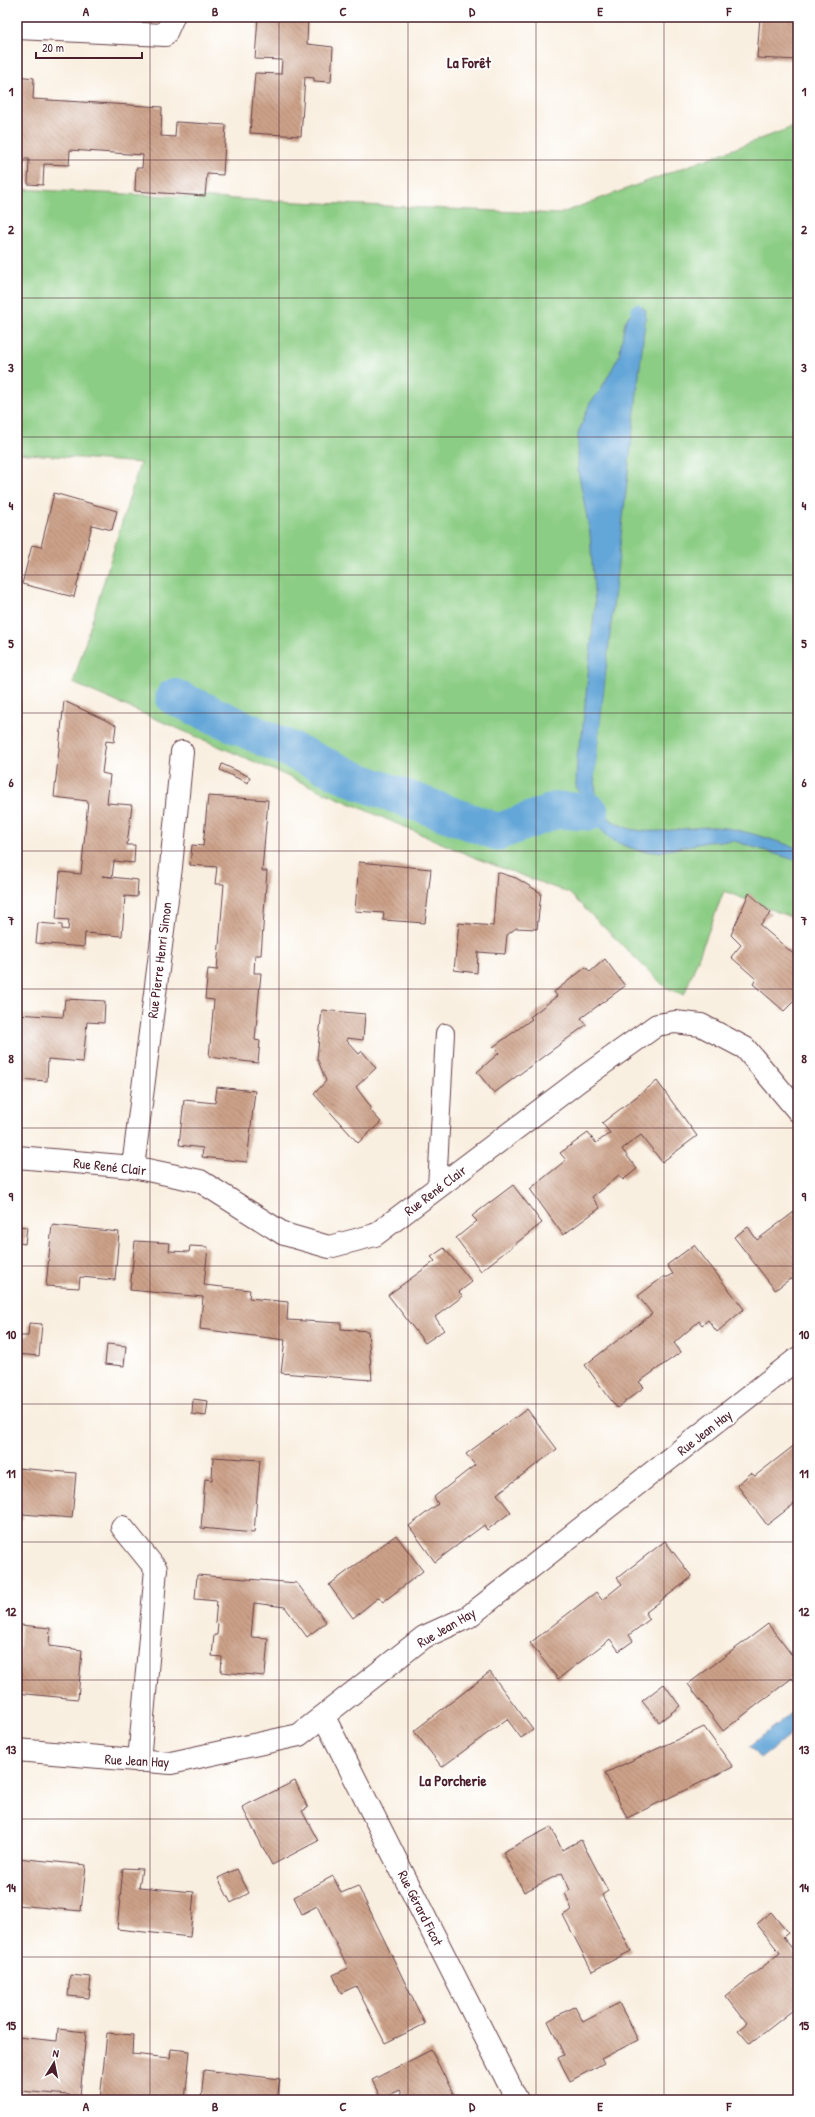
<svg xmlns="http://www.w3.org/2000/svg" width="815" height="2117" font-family="'Patrick Hand',sans-serif">
<defs>
<pattern id="building-back-hatch" width="6" height="6" patternUnits="userSpaceOnUse"><rect width="6" height="6" fill="#cca189"/><path d="M-1 5l2 2M0 0l6 6M5-1l2 2" fill="none" stroke="#a88370"/></pattern>
</defs>
<rect width="100%" height="100%" fill="#fff"/>
<filter id="ink" filterUnits="userSpaceOnUse"><feTurbulence type="fractalNoise" baseFrequency=".025" numOctaves="2"/><feDisplacementMap in="SourceGraphic" scale="8" xChannelSelector="R" yChannelSelector="G"/><feConvolveMatrix kernelMatrix="1 2 1 2 8 2 1 2 1" color-interpolation-filters="sRGB"/></filter>
<filter id="wash" filterUnits="userSpaceOnUse"><feTurbulence type="fractalNoise" baseFrequency=".012" numOctaves="4" result="noise"/><feDisplacementMap in="SourceGraphic" scale="16" xChannelSelector="R" yChannelSelector="G"/><feGaussianBlur stdDeviation="0.9" result="paint"/><feColorMatrix in="noise" values="0 0 0 0 0 0 0 0 0 0 0 0 0 0 0 0 0 1.4 0 .05"/><feComposite in="paint" operator="in"/></filter>
<g filter="url(#wash)">
<rect width="100%" height="100%" fill="#f9efe0"/>
<path fill="#8ccd85" stroke="#6b7658" d="M 798,125 L 798,920 L 724,891 L 684,995 L 665,987 L 569,893 L 478,859 L 73,683 L 140,463 L 17,453 L 17,189 L 559,214 Z"/>
<g fill="#64a6d8" stroke="#576282">
<path d="M 642,307 L 646,310 L 645,322 L 594,777 L 596,786 L 594,798 C 620,849 671,826 715,827 C 744,829 771,840 798,848 L 798,861 L 734,841 L 707,842 L 658,852 L 640,851 L 625,846 L 612,840 L 593,822 L 588,803 L 576,787 L 577,755 L 582,734 L 595,605 L 590,534 L 578,470 L 578,433 L 590,403 L 600,391 L 619,356 L 625,322 L 629,315 Z"/>
<path d="M 793,1712 L 798,1718 L 798,1729 L 760,1759 L 750,1746 Z"/>
</g>
<g fill="none" stroke-linecap="round" stroke-linejoin="round">
<path stroke="#64a6d8" stroke-width="11" d="M 590,796 L 588,786 L 637,309"/>
<path stroke="#64a6d8" stroke-width="37" d="M 174,697 L 361,782 L 498,832 L 557,810 L 590,812"/>
</g>
<g id="blocks">
<g fill="url(#building-back-hatch)">
<path d="M 258,17 L 308,17 L 307,44 L 333,47 L 331,82 L 314,81 L 314,78 L 305,77 L 301,136 L 250,133 L 255,73 L 281,74 L 282,60 L 255,59 Z"/>
<path d="M 760,17 L 798,17 L 798,60 L 757,58 Z"/>
<path d="M 17,76 L 34,78 L 33,99 L 162,107 L 161,136 L 175,137 L 176,122 L 226,125 L 223,175 L 207,174 L 205,196 L 135,191 L 136,168 L 142,168 L 143,155 L 70,150 L 69,165 L 44,164 L 43,185 L 28,184 L 29,159 L 17,159 Z"/>
<path d="M 54,493 L 117,511 L 112,530 L 92,525 L 74,597 L 22,584 L 32,545 L 41,547 Z"/>
<path d="M 17,701 L 21,701 L 19,730 L 17,730 Z"/>
<path d="M 64,701 L 116,725 L 114,742 L 106,741 L 102,773 L 110,775 L 107,803 L 132,805 L 127,845 L 135,845 L 134,863 L 114,861 L 112,877 L 102,876 L 138,880 L 137,897 L 125,896 L 122,936 L 85,933 L 84,947 L 36,943 L 38,923 L 62,925 L 62,929 L 68,930 L 69,920 L 56,919 L 60,872 L 81,874 L 88,801 L 54,797 Z"/>
<path d="M 222,764 L 250,777 L 248,783 L 220,770 Z"/>
<path d="M 208,796 L 268,800 L 262,871 L 267,871 L 261,955 L 255,955 L 254,973 L 261,973 L 255,1040 L 260,1041 L 258,1063 L 209,1057 L 214,1000 L 205,999 L 208,969 L 217,970 L 224,884 L 215,884 L 217,867 L 190,865 L 192,845 L 203,846 Z"/>
<path d="M 359,862 L 431,869 L 425,923 L 383,920 L 384,913 L 355,911 Z"/>
<path d="M 497,872 L 516,878 L 541,893 L 537,929 L 516,928 L 507,935 L 505,954 L 478,952 L 477,973 L 454,970 L 459,923 L 493,926 Z"/>
<path d="M 749,893 L 771,913 L 760,925 L 798,958 L 798,1005 L 794,1001 L 784,1011 L 753,984 L 756,979 L 731,957 L 741,945 L 731,935 Z"/>
<path d="M 605,959 L 625,986 L 581,1018 L 586,1025 L 494,1093 L 477,1072 L 499,1053 L 493,1047 L 532,1019 L 530,1017 L 557,996 L 554,992 L 586,967 L 590,972 Z"/>
<path d="M 65,999 L 105,1001 L 104,1023 L 87,1022 L 83,1062 L 48,1059 L 47,1081 L 17,1079 L 17,1014 L 63,1017 Z"/>
<path d="M 322,1010 L 365,1014 L 363,1040 L 347,1038 L 347,1041 L 359,1054 L 362,1051 L 376,1068 L 356,1087 L 371,1107 L 369,1109 L 381,1122 L 358,1143 L 314,1094 L 326,1081 L 317,1058 Z"/>
<path d="M 657,1081 L 697,1136 L 662,1162 L 641,1135 L 622,1149 L 637,1169 L 623,1180 L 619,1175 L 592,1197 L 600,1208 L 563,1235 L 530,1189 L 566,1160 L 560,1153 L 588,1133 L 596,1143 L 610,1133 L 602,1123 Z"/>
<path d="M 217,1087 L 255,1091 L 247,1162 L 202,1157 L 203,1148 L 179,1145 L 184,1100 L 215,1103 Z"/>
<path d="M 513,1185 L 542,1223 L 481,1271 L 456,1238 L 477,1221 L 472,1216 Z"/>
<path d="M 798,1209 L 798,1277 L 795,1280 L 790,1279 L 775,1290 L 734,1237 L 748,1227 L 757,1240 Z"/>
<path d="M 52,1225 L 119,1232 L 115,1280 L 80,1277 L 79,1288 L 46,1286 Z"/>
<path d="M 17,1226 L 27,1227 L 25,1244 L 19,1243 L 18,1249 Z"/>
<path d="M 135,1241 L 170,1243 L 169,1251 L 189,1252 L 190,1246 L 208,1247 L 204,1285 L 250,1290 L 249,1298 L 288,1302 L 287,1320 L 341,1323 L 341,1329 L 368,1331 L 372,1380 L 281,1373 L 285,1340 L 200,1329 L 203,1297 L 130,1290 Z"/>
<path d="M 694,1245 L 744,1309 L 717,1332 L 708,1320 L 702,1325 L 699,1321 L 674,1343 L 681,1352 L 639,1382 L 644,1387 L 617,1408 L 585,1365 L 652,1314 L 638,1296 L 663,1277 L 668,1277 L 673,1274 L 667,1265 Z"/>
<path d="M 444,1248 L 472,1282 L 459,1292 L 463,1296 L 435,1317 L 444,1330 L 425,1343 L 388,1295 L 435,1261 L 431,1257 Z"/>
<path d="M 29,1323 L 42,1324 L 39,1356 L 17,1354 L 17,1336 L 28,1336 Z"/>
<path d="M 107,1344 L 126,1346 L 124,1366 L 105,1364 Z"/>
<path d="M 193,1399 L 208,1401 L 206,1416 L 192,1414 Z"/>
<path d="M 527,1409 L 557,1449 L 497,1494 L 511,1512 L 487,1530 L 484,1525 L 435,1562 L 409,1526 L 438,1504 L 434,1497 L 475,1465 L 466,1454 Z"/>
<path d="M 796,1444 L 798,1447 L 798,1501 L 767,1525 L 737,1485 L 751,1473 L 755,1476 Z"/>
<path d="M 213,1457 L 260,1460 L 254,1533 L 201,1528 L 205,1479 L 212,1480 Z"/>
<path d="M 17,1468 L 76,1473 L 72,1518 L 23,1514 L 22,1519 L 17,1519 Z"/>
<path d="M 396,1535 L 423,1571 L 383,1602 L 379,1597 L 353,1618 L 329,1585 Z"/>
<path d="M 665,1541 L 692,1577 L 645,1613 L 650,1619 L 629,1635 L 633,1641 L 619,1651 L 610,1639 L 558,1679 L 530,1643 L 596,1592 L 602,1600 L 622,1584 L 617,1578 Z"/>
<path d="M 197,1575 L 297,1583 L 326,1622 L 307,1637 L 285,1607 L 254,1603 L 251,1637 L 268,1638 L 265,1676 L 221,1672 L 222,1657 L 212,1656 L 214,1635 L 217,1635 L 218,1624 L 215,1623 L 217,1601 L 195,1599 Z"/>
<path d="M 768,1624 L 798,1663 L 798,1686 L 792,1678 L 723,1731 L 688,1684 Z"/>
<path d="M 21,1625 L 50,1628 L 49,1646 L 82,1650 L 78,1699 L 17,1693 Z"/>
<path d="M 490,1672 L 533,1730 L 521,1738 L 507,1719 L 442,1767 L 414,1731 Z"/>
<path d="M 664,1684 L 680,1706 L 659,1722 L 642,1701 Z"/>
<path d="M 704,1727 L 733,1767 L 627,1818 L 605,1773 Z"/>
<path d="M 295,1781 L 308,1808 L 302,1811 L 318,1841 L 272,1865 L 242,1807 Z"/>
<path d="M 551,1827 L 562,1850 L 581,1840 L 608,1891 L 602,1895 L 631,1951 L 592,1971 L 563,1915 L 572,1910 L 565,1893 L 570,1890 L 562,1873 L 524,1892 L 503,1852 Z"/>
<path d="M 17,1858 L 86,1865 L 81,1911 L 17,1905 Z"/>
<path d="M 123,1868 L 142,1869 L 139,1887 L 194,1892 L 190,1937 L 117,1929 Z"/>
<path d="M 237,1869 L 249,1893 L 231,1903 L 218,1878 Z"/>
<path d="M 333,1876 L 341,1893 L 358,1886 L 425,2024 L 385,2043 L 356,1986 L 341,1993 L 333,1975 L 348,1968 L 317,1906 L 302,1914 L 294,1897 Z"/>
<path d="M 771,1912 L 788,1933 L 783,1937 L 798,1956 L 798,2006 L 750,2044 L 738,2030 L 747,2023 L 726,1996 L 780,1953 L 757,1924 Z"/>
<path d="M 70,1975 L 91,1977 L 89,1998 L 68,1996 Z"/>
<path d="M 619,2003 L 638,2040 L 601,2059 L 604,2063 L 570,2081 L 558,2058 L 564,2055 L 548,2021 L 575,2006 L 583,2022 Z"/>
<path d="M 58,2029 L 86,2032 L 80,2096 L 20,2091 L 19,2100 L 17,2100 L 17,2037 L 57,2041 Z"/>
<path d="M 107,2033 L 133,2035 L 132,2054 L 170,2058 L 171,2049 L 190,2051 L 185,2100 L 100,2100 Z"/>
<path d="M 431,2050 L 455,2097 L 458,2095 L 461,2100 L 405,2100 L 400,2090 L 381,2099 L 372,2080 Z"/>
<path d="M 204,2070 L 280,2079 L 277,2100 L 201,2100 Z"/>
</g>
</g>
</g>
<g filter="url(#ink)">
<use href="#blocks" fill-opacity="0" stroke="#643e46" stroke-width="1"/>
<g fill="none" stroke-linecap="round" stroke-linejoin="round">
<defs>
<path id="service" d="M 437,1188 L 445,1033"/>
<g id="minor">
<path d="M 17,28 L 165,35 L 173,17"/>
<path d="M 17,1157 L 133,1167 L 200,1181 L 284,1234 L 329,1247 L 375,1235 L 580,1080 L 657,1025 L 675,1022 L 701,1025 L 745,1048 L 798,1111"/>
<path d="M 133,1167 L 171,867 L 182,752"/>
<path d="M 122,1527 L 156,1569 L 139,1761"/>
<path d="M 324,1717 L 517,2100"/>
<path d="M 17,1750 L 171,1763 L 299,1735 L 424,1637 L 468,1617 L 798,1358"/>
</g>
</defs>
<use href="#service" stroke="#643e46" stroke-width="20"/>
<use href="#minor" stroke="#643e46" stroke-width="24"/>
<use href="#service" stroke="#fff" stroke-width="18"/>
<use href="#minor" stroke="#fff" stroke-width="22"/>
</g>
</g>
<path fill="none" stroke="#4a1f2b" stroke-width="1" stroke-opacity="0.55" d="M 150,17 L 150,2100M 279,17 L 279,2100M 408,17 L 408,2100M 536,17 L 536,2100M 664,17 L 664,2100M 17,160 L 798,160M 17,298 L 798,298M 17,437 L 798,437M 17,575 L 798,575M 17,713 L 798,713M 17,851 L 798,851M 17,989 L 798,989M 17,1128 L 798,1128M 17,1266 L 798,1266M 17,1404 L 798,1404M 17,1542 L 798,1542M 17,1680 L 798,1680M 17,1819 L 798,1819M 17,1957 L 798,1957"/>
<g text-anchor="middle" dominant-baseline="central" stroke-width="3.5" stroke-linejoin="round" paint-order="stroke">
<g font-size="14" fill="#4a1f2b" stroke="#fff">
<text transform="translate(159 960) rotate(-83)">Rue Pierre Henri Simon</text>
<text transform="translate(110 1166) rotate(6)">Rue René Clair</text>
<text transform="translate(435 1190) rotate(-37)">Rue René Clair</text>
<text transform="translate(704 1432) rotate(-38)">Rue Jean Hay</text>
<text transform="translate(446 1627) rotate(-30)">Rue Jean Hay</text>
<text transform="translate(137 1760) rotate(3)">Rue Jean Hay</text>
<text transform="translate(421 1908) rotate(63)">Rue Gérard Ficot</text>
</g>
<g font-size="15" font-weight="bold" fill="#4a1f2b" stroke="#fff">
<text x="469" y="62">La Forêt</text>
<text x="453" y="1780">La Porcherie</text>
</g>
</g>
<rect width="815" height="2117" fill="none" stroke="#fff" stroke-width="44"/>
<g transform="translate(54 2063) rotate(10)" stroke="#ffffff" stroke-width="3" paint-order="stroke">
<path d="M0-3L7 15L0 10L-7 15Z" fill="#4a1f2b"/>
<text y="-6" font-size="11" font-weight="bold" text-anchor="middle" fill="#4a1f2b">N</text>
</g>
<path d="M36 52v6h106v-6" fill="none" stroke="#4a1f2b" stroke-width="2"/>
<text x="42" y="52" font-size="12" fill="#4a1f2b" stroke="#ffffff" stroke-width="3" paint-order="stroke">20 m</text>
<rect x="22" y="22" width="771" height="2073" fill="none" stroke="#4a1f2b" stroke-width="1.5"/>
<g font-size="13" text-anchor="middle" font-weight="bold" fill="#4a1f2b">
<text x="86" y="16">A</text>
<text x="215" y="16">B</text>
<text x="343" y="16">C</text>
<text x="472" y="16">D</text>
<text x="600" y="16">E</text>
<text x="729" y="16">F</text>
<text x="11" y="96">1</text>
<text x="804" y="96">1</text>
<text x="11" y="234">2</text>
<text x="804" y="234">2</text>
<text x="11" y="372">3</text>
<text x="804" y="372">3</text>
<text x="11" y="510">4</text>
<text x="804" y="510">4</text>
<text x="11" y="648">5</text>
<text x="804" y="648">5</text>
<text x="11" y="787">6</text>
<text x="804" y="787">6</text>
<text x="11" y="925">7</text>
<text x="804" y="925">7</text>
<text x="11" y="1063">8</text>
<text x="804" y="1063">8</text>
<text x="11" y="1201">9</text>
<text x="804" y="1201">9</text>
<text x="11" y="1339">10</text>
<text x="804" y="1339">10</text>
<text x="11" y="1478">11</text>
<text x="804" y="1478">11</text>
<text x="11" y="1616">12</text>
<text x="804" y="1616">12</text>
<text x="11" y="1754">13</text>
<text x="804" y="1754">13</text>
<text x="11" y="1892">14</text>
<text x="804" y="1892">14</text>
<text x="11" y="2030">15</text>
<text x="804" y="2030">15</text>
<text x="86" y="2111">A</text>
<text x="215" y="2111">B</text>
<text x="343" y="2111">C</text>
<text x="472" y="2111">D</text>
<text x="600" y="2111">E</text>
<text x="729" y="2111">F</text>
</g>
</svg>
